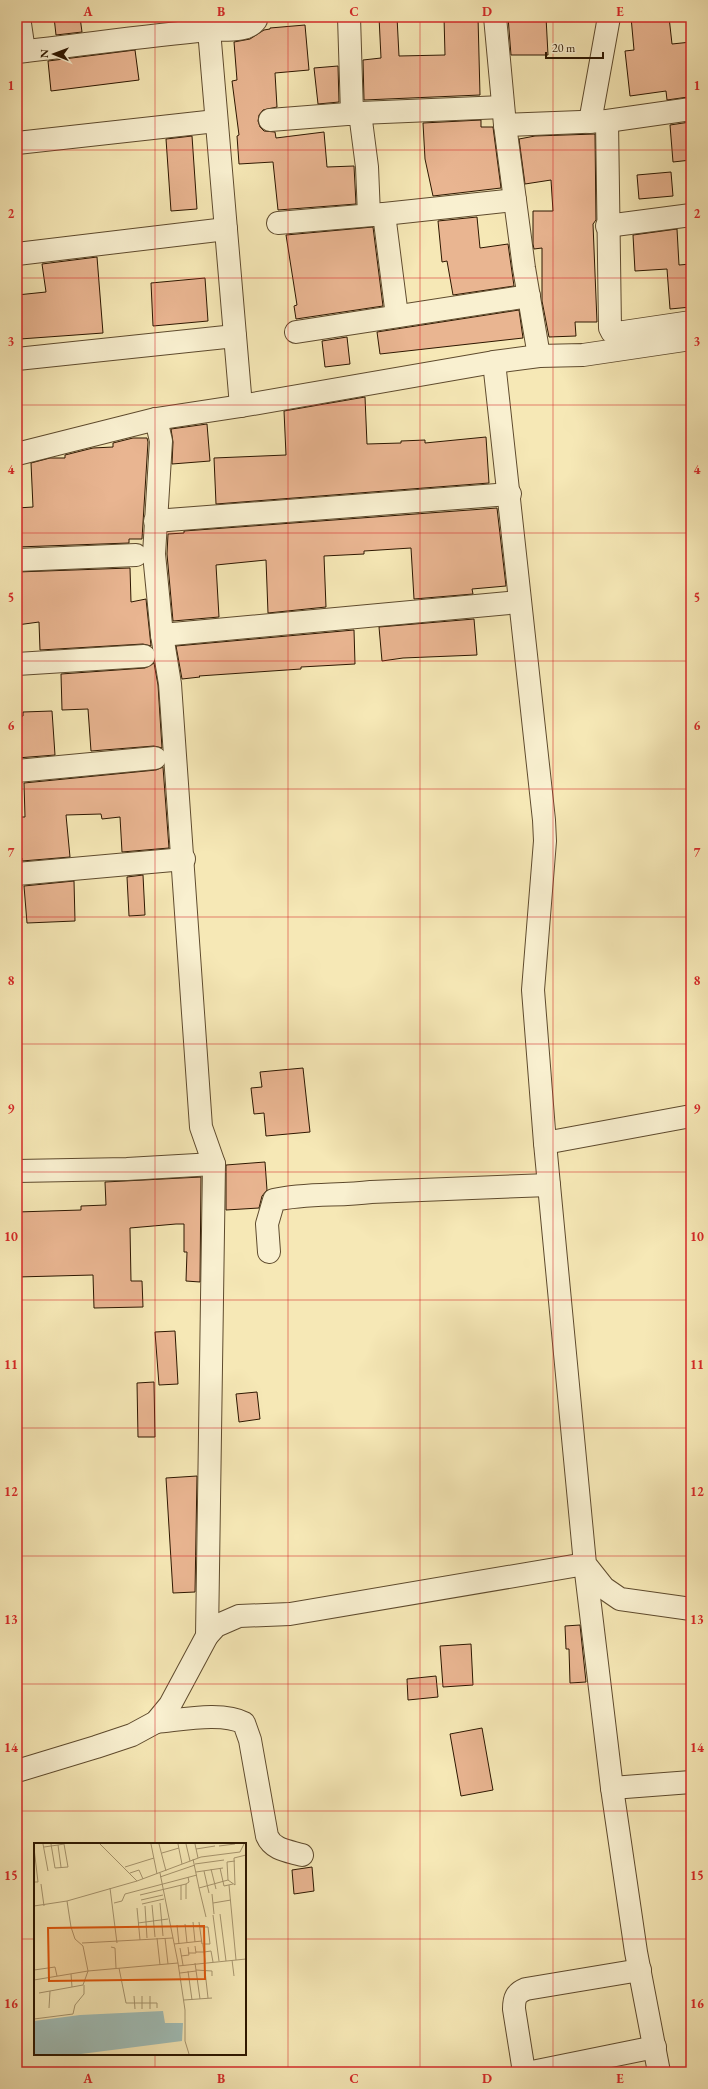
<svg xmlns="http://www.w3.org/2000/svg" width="708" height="2089" font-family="'EB Garamond',serif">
<rect width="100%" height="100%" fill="#f6e8b6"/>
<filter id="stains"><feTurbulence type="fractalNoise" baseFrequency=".005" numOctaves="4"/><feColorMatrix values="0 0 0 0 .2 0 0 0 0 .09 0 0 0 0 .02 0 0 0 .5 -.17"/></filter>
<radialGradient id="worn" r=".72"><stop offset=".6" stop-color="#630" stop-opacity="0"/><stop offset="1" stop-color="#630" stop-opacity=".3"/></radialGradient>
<g fill="#e9b591" stroke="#2d1700">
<path d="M 54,17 L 80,17 L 82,32 L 56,35 Z"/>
<path d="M 379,17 L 397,17 L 399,56 L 445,55 L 444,17 L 478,17 L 480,95 L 364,100 L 363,60 L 381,58 Z"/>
<path d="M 508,17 L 546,17 L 548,55 L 511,55 Z"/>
<path d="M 631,17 L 669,17 L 672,44 L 691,42 L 691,88 L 687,88 L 688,97 L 667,100 L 666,91 L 630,96 L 625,51 L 634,50 Z"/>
<path d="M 305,25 L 309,70 L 275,73 L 277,107 L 263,110 L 259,115 L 258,121 L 260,127 L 264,131 L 275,132 L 276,138 L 324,132 L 327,167 L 354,166 L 356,204 L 278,210 L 273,162 L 239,164 L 237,136 L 239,135 L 232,81 L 237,80 L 234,42 L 250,39 L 264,30 L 270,29 L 270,28 Z"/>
<path d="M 135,50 L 139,80 L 51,91 L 48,61 Z"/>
<path d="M 338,66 L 339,102 L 318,104 L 314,68 Z"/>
<path d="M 481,120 L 481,127 L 493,127 L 501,188 L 433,196 L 425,159 L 423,123 Z"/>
<path d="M 690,122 L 691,160 L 673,162 L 670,125 Z"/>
<path d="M 595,134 L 596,220 L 593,224 L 597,322 L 575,322 L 576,336 L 549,337 L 542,301 L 542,248 L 534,249 L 533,244 L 533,211 L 553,211 L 551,180 L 525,184 L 519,139 L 535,136 Z"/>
<path d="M 192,136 L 197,209 L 171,211 L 166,139 Z"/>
<path d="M 671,172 L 673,196 L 639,199 L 637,175 Z"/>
<path d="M 477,217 L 480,248 L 508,244 L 514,286 L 453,295 L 447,261 L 442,262 L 438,221 Z"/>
<path d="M 373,227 L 383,306 L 296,319 L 294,306 L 297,305 L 286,235 Z"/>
<path d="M 677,229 L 679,265 L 691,264 L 691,307 L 670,309 L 667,269 L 635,271 L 633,235 Z"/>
<path d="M 97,257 L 103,333 L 20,339 L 17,295 L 46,292 L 42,264 Z"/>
<path d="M 205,278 L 208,321 L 153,326 L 151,283 Z"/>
<path d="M 519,310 L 523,338 L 380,354 L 377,332 Z"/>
<path d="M 347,337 L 350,364 L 325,367 L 322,341 Z"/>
<path d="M 365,397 L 367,444 L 401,443 L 401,441 L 425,440 L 425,443 L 486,437 L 489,483 L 216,504 L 214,458 L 286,455 L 284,411 Z"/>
<path d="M 207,424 L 210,461 L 172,464 L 173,442 L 171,429 Z"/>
<path d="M 133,438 L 147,438 L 148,442 L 142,539 L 129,539 L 129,543 L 17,547 L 17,508 L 33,507 L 31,463 L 50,458 L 65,458 L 65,455 L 93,448 L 113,447 L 113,443 Z"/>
<path d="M 497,508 L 506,586 L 472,589 L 473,594 L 414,599 L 411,548 L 364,551 L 364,554 L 324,556 L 326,607 L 268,613 L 266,560 L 216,565 L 219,617 L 173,621 L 167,554 L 168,534 L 184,533 L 184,531 Z"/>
<path d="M 130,568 L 131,602 L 146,599 L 151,646 L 143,644 L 40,650 L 39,622 L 17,625 L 17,572 Z"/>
<path d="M 474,619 L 477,655 L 403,658 L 382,661 L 379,627 Z"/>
<path d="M 354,630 L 355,664 L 301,667 L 301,669 L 199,676 L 200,677 L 182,679 L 176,646 Z"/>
<path d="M 154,663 L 158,685 L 162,748 L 154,746 L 91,751 L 88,709 L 62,710 L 61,674 L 145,668 Z"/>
<path d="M 52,711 L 55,755 L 17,758 L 17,717 L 23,716 L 23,712 Z"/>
<path d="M 163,767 L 169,848 L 122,852 L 120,817 L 102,819 L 101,814 L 66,815 L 70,857 L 22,861 L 22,858 L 17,858 L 17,817 L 25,817 L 24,783 L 156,770 Z"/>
<path d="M 143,875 L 145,915 L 129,916 L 127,877 Z"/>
<path d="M 74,881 L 75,921 L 27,923 L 24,886 Z"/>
<path d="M 303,1068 L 310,1132 L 266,1136 L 264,1113 L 254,1114 L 251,1088 L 262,1087 L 260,1072 Z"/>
<path d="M 265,1162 L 267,1190 L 262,1196 L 259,1208 L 226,1210 L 226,1165 Z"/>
<path d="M 201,1177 L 200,1282 L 186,1281 L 187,1252 L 184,1252 L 184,1224 L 176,1224 L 130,1228 L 131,1281 L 142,1281 L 143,1307 L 94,1308 L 93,1275 L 17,1277 L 17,1212 L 81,1210 L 81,1206 L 106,1205 L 105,1182 Z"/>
<path d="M 175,1331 L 178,1384 L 159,1385 L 155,1332 Z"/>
<path d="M 154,1382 L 155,1437 L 138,1437 L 137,1383 Z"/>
<path d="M 257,1392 L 260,1419 L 239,1422 L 236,1394 Z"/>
<path d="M 197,1476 L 195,1592 L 173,1593 L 166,1478 Z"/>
<path d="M 580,1625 L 586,1682 L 570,1683 L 569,1649 L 566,1649 L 565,1626 Z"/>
<path d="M 471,1644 L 473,1685 L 443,1687 L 440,1646 Z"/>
<path d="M 436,1676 L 438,1697 L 408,1700 L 407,1679 Z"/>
<path d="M 482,1728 L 493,1790 L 461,1796 L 450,1734 Z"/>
<path d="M 312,1867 L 314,1891 L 294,1894 L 292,1870 Z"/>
</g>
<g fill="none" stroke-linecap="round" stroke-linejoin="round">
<defs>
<g id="minor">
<path d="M 19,17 L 24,51"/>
<path d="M 349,17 L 352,113"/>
<path d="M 495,17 L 505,125 L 524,268 L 539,356"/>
<path d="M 209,30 L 241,406"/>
<path d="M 17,52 C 81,45 144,36 208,30 C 223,29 247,33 256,20 L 256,17"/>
<path d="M 360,113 L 503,107"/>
<path d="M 270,120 L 360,113 L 367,167 L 369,215"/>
<path d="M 607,121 L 610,328 L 612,332 L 617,333 L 691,322"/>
<path d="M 590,122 L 609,17"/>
<path d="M 505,125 L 607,121 L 691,109"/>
<path d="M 17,143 L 216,121"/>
<path d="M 384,214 L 515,200"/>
<path d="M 278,223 L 384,214 L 397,316"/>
<path d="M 607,226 L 691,215"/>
<path d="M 17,254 L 226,229"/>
<path d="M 296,332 L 529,296"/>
<path d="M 17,359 L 235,336"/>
<path d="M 494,362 L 544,820 L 545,841 L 533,990 L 545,1143 L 585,1564 L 604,1588 L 620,1599 L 691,1609"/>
<path d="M 156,419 L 161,441 L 154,554 L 162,635 L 170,684 L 201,1127 L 214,1164 L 207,1636"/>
<path d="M 17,454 L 156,419 L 241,406 L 494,362 L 539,356 L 583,355 L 691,339"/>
<path d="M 155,521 L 510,494"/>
<path d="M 17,560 L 136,555"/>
<path d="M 162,635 L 519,602"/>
<path d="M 17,664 L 144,656"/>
<path d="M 17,771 L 155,758"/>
<path d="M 17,874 L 184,859"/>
<path d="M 545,1143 L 691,1116"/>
<path d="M 17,1171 L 127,1169 L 214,1164"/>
<path d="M 269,1252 L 267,1224 L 274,1200 C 306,1193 339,1196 371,1192 L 549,1185"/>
<path d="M 156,1722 C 180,1720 223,1711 244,1723 L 250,1740 L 267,1836 C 273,1850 288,1851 302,1855"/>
<path d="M 17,1771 L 96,1747 L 132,1735 L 156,1722 L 170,1705 L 207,1636 L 216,1626 L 239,1616 L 290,1614 L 585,1564 L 612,1788 L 636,1952 L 659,2072"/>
<path d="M 612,1788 L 691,1782"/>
<path d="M 524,2072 L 514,2009 C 514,1998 516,1993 526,1989 L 640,1970"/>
<path d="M 532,2072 L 655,2047"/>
</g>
</defs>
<use href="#minor" stroke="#5f4b2e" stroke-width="24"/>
<use href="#minor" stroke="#f9f0d0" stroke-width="22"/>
</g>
<path fill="none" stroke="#d62828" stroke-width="1" stroke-opacity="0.55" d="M 155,17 L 155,1844M 288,17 L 288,2072M 420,17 L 420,2072M 553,17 L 553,2072M 17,150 L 691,150M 17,278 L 691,278M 17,405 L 691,405M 17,533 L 691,533M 17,661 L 691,661M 17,789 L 691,789M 17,917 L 691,917M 17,1044 L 691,1044M 17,1172 L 691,1172M 17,1300 L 691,1300M 17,1428 L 691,1428M 17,1556 L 691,1556M 17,1684 L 691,1684M 17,1811 L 691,1811M 17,1939 L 35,1939M 245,1939 L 691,1939M 155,2054 L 155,2072"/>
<g transform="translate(34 1843)">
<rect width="212" height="212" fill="#f6e8b6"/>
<path d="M 129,168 L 131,180 L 149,180 L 148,198 L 47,211 L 0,211 L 0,178 L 46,172 Z" fill="#a0beb8"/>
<path fill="none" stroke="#a6946d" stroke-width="1" d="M 9,1 L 14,28M 17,1 L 21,25 L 34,24 L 30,1 L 24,2M 66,1 L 103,38M 117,1 L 123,31M 125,1 L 132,28M 144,1 L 148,21M 152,1 L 156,18M 161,1 L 164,15M 185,3 L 201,1M 10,4 L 24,2 L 27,24M 0,5 L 4,39 L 0,39M 162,6 L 181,3M 128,10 L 145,5M 159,16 L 165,45 L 194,37 L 201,42 L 200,15 L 212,12M 161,21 L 190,17M 91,24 L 120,15M 186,25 L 190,43 L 199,41M 177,26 L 182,46M 170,28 L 175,50M 162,29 L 189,25M 96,30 L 105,27 L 109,36M 126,30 L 144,120 L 151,167 L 151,198 L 155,211M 126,34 L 161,22M 194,37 L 193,19 L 201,18M 7,41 L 10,63M 152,41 L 152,56M 147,42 L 147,57M 195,42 L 202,117M 76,45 L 83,100M 165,45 L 172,74M 178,51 L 180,71M 106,52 L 152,41 L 155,39 L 154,34M 107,57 L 129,52M 80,60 L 88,58 L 91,51 L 163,32M 126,60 L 129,93M 179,60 L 197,57M 108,61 L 130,56M 118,62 L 121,94M 0,63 L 33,58 L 103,38 L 167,14 L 206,9 L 210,1M 111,63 L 113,95M 103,65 L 106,97M 186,71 L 192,118M 179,72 L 185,118M 159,79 L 161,99M 165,79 L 168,101 L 176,101 L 174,84 L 166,84M 104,80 L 134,76M 151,81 L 153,100M 143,82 L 145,101M 123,95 L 126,122M 131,95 L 134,121M 48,100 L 139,95M 140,101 L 168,98M 77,104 L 81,105 L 82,125M 146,105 L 149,122M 162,109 L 170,109 L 169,102M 154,110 L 162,110 L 161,103M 147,113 L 155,112 L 154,104M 198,117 L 200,133M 171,119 L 170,109 L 177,108 L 179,119M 161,120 L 166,156M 144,123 L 212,116M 85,125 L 92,160 L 123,160 L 123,165M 0,127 L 21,124 L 23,133M 162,127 L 178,128 L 178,133M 154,128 L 158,157M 171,128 L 174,155M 146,130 L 162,128M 37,131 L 38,144M 0,137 L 54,128 L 49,103 L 41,96 L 37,84 L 33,58M 5,150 L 49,142 L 54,128 L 144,120M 100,153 L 101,166M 108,153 L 108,166M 116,153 L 116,166M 150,157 L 178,155M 15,165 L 16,148M 0,176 L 39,171 L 41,162 L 50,151 L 50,142"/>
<path fill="#df560b" fill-opacity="0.15" stroke="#df560b" stroke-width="2" d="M 170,83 L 171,136 L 15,138 L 14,85 Z"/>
<rect width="212" height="212" fill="none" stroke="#2d1700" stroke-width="2"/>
</g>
<rect width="708" height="2089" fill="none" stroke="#f6e8b6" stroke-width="44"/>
<g transform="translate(54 54) rotate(271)" stroke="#f9f0d0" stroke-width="3" paint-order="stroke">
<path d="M0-3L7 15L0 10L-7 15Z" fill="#2d1700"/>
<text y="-6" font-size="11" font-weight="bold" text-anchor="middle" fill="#2d1700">N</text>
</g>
<path d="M546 52v6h57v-6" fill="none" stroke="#2d1700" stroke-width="2"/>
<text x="552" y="52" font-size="12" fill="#2d1700" stroke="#f9f0d0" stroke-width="3" paint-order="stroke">20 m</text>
<rect x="22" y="22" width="664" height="2045" fill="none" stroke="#d62828" stroke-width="1.5"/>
<g font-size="13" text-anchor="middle" font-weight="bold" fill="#d62828">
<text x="88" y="16">A</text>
<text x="221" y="16">B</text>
<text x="354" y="16">C</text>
<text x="487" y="16">D</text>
<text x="620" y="16">E</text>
<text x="11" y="90">1</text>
<text x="697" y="90">1</text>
<text x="11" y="218">2</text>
<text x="697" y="218">2</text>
<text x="11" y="346">3</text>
<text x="697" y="346">3</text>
<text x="11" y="474">4</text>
<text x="697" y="474">4</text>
<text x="11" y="602">5</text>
<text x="697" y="602">5</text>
<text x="11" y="730">6</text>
<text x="697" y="730">6</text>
<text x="11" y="857">7</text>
<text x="697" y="857">7</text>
<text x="11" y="985">8</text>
<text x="697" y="985">8</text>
<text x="11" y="1113">9</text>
<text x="697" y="1113">9</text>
<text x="11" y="1241">10</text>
<text x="697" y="1241">10</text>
<text x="11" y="1369">11</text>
<text x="697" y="1369">11</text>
<text x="11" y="1496">12</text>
<text x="697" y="1496">12</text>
<text x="11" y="1624">13</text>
<text x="697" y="1624">13</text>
<text x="11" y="1752">14</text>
<text x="697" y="1752">14</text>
<text x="11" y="1880">15</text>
<text x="697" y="1880">15</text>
<text x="11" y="2008">16</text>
<text x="697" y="2008">16</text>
<text x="88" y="2083">A</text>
<text x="221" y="2083">B</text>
<text x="354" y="2083">C</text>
<text x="487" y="2083">D</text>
<text x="620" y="2083">E</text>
</g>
<rect width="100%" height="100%" filter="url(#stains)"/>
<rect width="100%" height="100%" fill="url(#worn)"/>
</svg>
